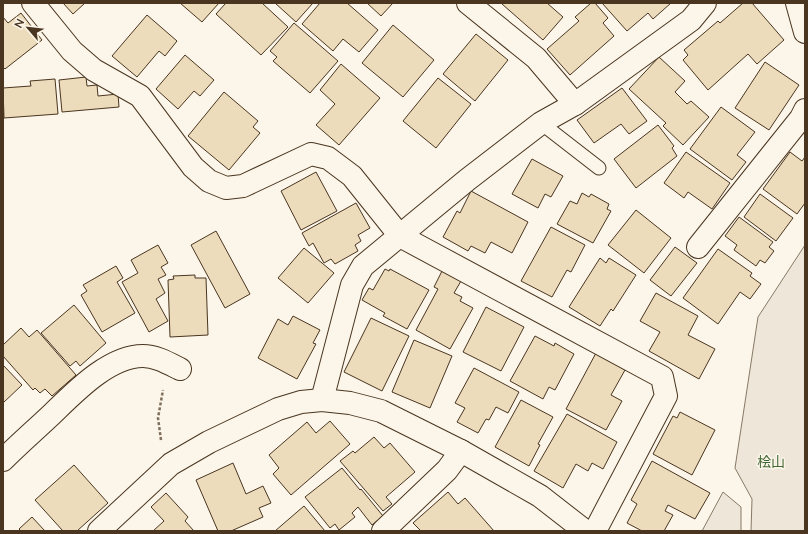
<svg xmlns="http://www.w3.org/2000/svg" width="808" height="534" font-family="Lato,'Noto Sans JP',sans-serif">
<rect width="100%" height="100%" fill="#fbf6e9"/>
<g fill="#ede6d9" stroke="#887966">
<path d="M 805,245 L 805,531 L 751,531 L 752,499 L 735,468 L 758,317 Z"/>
<path d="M 723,492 L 741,507 L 741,531 L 702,531 Z"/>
</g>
<g fill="#ecdcbc" stroke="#4a3520">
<path d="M 63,3 L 85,3 L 73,14 Z"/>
<path d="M 180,3 L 219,3 L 202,22 Z"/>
<path d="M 226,3 L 262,3 L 288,27 L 261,55 L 216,14 Z"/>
<path d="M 275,3 L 313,3 L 296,22 Z"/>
<path d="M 320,3 L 347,3 L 378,30 L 359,52 L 343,39 L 333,51 L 302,24 Z"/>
<path d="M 367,3 L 393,3 L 381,16 Z"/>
<path d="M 502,3 L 547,3 L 563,17 L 543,40 L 502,4 Z"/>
<path d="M 591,3 L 595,3 L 608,18 L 603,23 L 614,36 L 570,75 L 547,49 L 579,21 L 575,17 Z"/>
<path d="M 602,3 L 671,3 L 653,19 L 648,13 L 627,31 Z"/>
<path d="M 743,3 L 752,3 L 784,40 L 757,64 L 748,54 L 708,90 L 683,60 L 688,55 L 684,50 L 718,21 L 720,23 Z"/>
<path d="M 21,13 L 42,40 L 5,69 L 3,67 L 3,17 L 8,23 Z"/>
<path d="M 147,15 L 177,41 L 165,56 L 159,51 L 137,77 L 112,56 Z"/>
<path d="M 294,23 L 338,61 L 310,93 L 273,61 L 277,57 L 270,51 Z"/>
<path d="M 393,25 L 434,60 L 403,97 L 362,63 Z"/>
<path d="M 476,34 L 508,60 L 475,101 L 443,74 Z"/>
<path d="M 185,55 L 214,80 L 200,96 L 194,91 L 178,109 L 156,89 Z"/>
<path d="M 659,57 L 685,81 L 675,92 L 687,104 L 691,101 L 709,117 L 683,145 L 663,126 L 666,123 L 629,89 Z"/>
<path d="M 765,62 L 799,85 L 769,130 L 735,108 Z"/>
<path d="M 341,64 L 380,98 L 339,145 L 316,125 L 335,104 L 320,90 Z"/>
<path d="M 86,77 L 87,86 L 97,85 L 98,96 L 118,94 L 119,107 L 62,112 L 59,80 Z"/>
<path d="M 438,78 L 471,104 L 436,148 L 403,121 Z"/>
<path d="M 55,79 L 58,114 L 4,118 L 3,88 L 31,86 L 30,81 Z"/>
<path d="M 622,88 L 647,121 L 629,134 L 621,124 L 594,143 L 577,120 Z"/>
<path d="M 224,92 L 258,121 L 253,127 L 260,133 L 229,170 L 188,136 Z"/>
<path d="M 721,107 L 755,132 L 737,155 L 746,162 L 732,180 L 690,149 Z"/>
<path d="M 658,125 L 674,146 L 672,148 L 677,156 L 636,188 L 614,159 Z"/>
<path d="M 686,152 L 730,183 L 712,209 L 688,192 L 684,198 L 664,183 Z"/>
<path d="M 790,152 L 802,161 L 805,157 L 805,203 L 797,214 L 763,189 Z"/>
<path d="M 532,159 L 563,176 L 551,197 L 545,194 L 538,208 L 512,194 Z"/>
<path d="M 316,172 L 337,211 L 301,230 L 281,191 Z"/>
<path d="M 471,191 L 528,222 L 512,253 L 491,242 L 485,253 L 471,246 L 468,251 L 443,237 L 457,211 L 460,213 Z"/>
<path d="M 582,193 L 589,197 L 591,194 L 609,204 L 607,209 L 611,211 L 593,243 L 557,224 L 570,201 L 577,204 Z"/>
<path d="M 760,194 L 793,218 L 776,241 L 744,217 Z"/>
<path d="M 356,203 L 370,228 L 358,235 L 361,241 L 355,245 L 358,251 L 335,264 L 331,259 L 324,263 L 313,243 L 309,246 L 302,233 Z"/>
<path d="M 636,210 L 671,238 L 644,273 L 608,245 Z"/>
<path d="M 739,217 L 773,242 L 769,247 L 774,251 L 765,263 L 760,260 L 756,266 L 734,250 L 737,245 L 725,236 Z"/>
<path d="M 551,227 L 585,245 L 571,272 L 567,270 L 552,297 L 521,281 Z"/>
<path d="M 216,231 L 250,294 L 225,308 L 191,245 Z"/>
<path d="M 158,245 L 168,263 L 161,267 L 166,275 L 158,279 L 165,293 L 156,299 L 168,321 L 149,332 L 122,282 L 138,273 L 131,260 Z"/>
<path d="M 675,247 L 697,263 L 671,296 L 650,280 Z"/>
<path d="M 304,248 L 334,273 L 308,303 L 278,278 Z"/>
<path d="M 718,249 L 752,273 L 750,276 L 761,284 L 750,299 L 740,292 L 718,324 L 683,298 Z"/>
<path d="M 600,258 L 606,263 L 609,258 L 636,275 L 613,311 L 611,309 L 600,326 L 569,307 Z"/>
<path d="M 116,266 L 123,278 L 117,282 L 135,313 L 102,332 L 81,295 L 87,291 L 83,285 Z"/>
<path d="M 385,269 L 389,271 L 390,269 L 429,290 L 407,329 L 383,316 L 385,313 L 362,300 L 369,288 L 373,290 Z"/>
<path d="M 442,271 L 461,281 L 454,293 L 462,297 L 460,301 L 473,308 L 450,349 L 416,330 L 438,289 L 434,287 Z"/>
<path d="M 195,275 L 195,278 L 206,278 L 208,335 L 170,337 L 168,280 L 174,279 L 173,276 Z"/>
<path d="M 656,293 L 698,316 L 688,335 L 715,349 L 699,379 L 649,351 L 660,332 L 640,321 Z"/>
<path d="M 74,305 L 106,343 L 80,366 L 76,361 L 70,366 L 41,333 Z"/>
<path d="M 486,307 L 524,327 L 501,371 L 463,352 Z"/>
<path d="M 293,316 L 320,330 L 313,343 L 316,344 L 297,379 L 258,358 L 278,319 L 288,325 Z"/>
<path d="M 371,318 L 409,336 L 382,391 L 344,372 Z"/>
<path d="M 21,328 L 29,337 L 37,330 L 76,375 L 52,396 L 45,389 L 40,393 L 35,388 L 33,390 L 3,356 L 3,345 Z"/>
<path d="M 535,336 L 554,346 L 555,343 L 574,354 L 555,390 L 549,387 L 543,399 L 510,381 Z"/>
<path d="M 414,340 L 452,356 L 430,408 L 392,392 Z"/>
<path d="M 596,353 L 625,370 L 611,395 L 622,401 L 606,430 L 566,409 Z"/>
<path d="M 3,365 L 22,385 L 3,403 Z"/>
<path d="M 474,368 L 519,392 L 508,413 L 496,407 L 489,420 L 486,419 L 478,433 L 457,422 L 465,408 L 455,403 Z"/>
<path d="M 521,400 L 553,417 L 538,444 L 540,445 L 529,466 L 495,447 Z"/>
<path d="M 680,412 L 715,430 L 692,475 L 653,454 L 673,416 L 677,418 Z"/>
<path d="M 567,414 L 617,442 L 603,469 L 592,463 L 588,471 L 576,464 L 563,488 L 534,471 Z"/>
<path d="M 330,421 L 350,444 L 291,495 L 273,474 L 279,468 L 269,455 L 307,422 L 316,433 Z"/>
<path d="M 374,437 L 384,448 L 390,443 L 415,472 L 386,497 L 392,504 L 383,511 L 340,461 L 353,451 L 355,453 Z"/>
<path d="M 652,461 L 710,493 L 695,519 L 668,505 L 665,511 L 673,515 L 664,531 L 642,531 L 627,523 L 637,504 L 631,500 Z"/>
<path d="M 233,463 L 246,494 L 263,486 L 271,503 L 259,508 L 263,517 L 231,531 L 218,531 L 196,480 Z"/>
<path d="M 74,465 L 108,503 L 77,531 L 63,531 L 35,500 Z"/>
<path d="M 342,468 L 360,490 L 361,489 L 383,516 L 372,525 L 358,507 L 352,513 L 355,517 L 339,530 L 335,524 L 330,528 L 305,497 Z"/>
<path d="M 448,492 L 458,504 L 465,498 L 494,531 L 421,531 L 413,523 Z"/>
<path d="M 166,493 L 188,517 L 185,521 L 194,531 L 153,531 L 164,521 L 151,507 Z"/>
<path d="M 304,506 L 325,531 L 275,531 Z"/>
<path d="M 32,517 L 45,531 L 21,531 L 19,529 Z"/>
</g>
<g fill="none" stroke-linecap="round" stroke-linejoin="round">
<defs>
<path id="service" d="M 541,123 L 599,168"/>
<g id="minor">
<path d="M 33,3 L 72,51 L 94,70 L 140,96 L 193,167 L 209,181 L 226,188 L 243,186 L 311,154 L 328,158 L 352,176 L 400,236 L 662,377 L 666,396 L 595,531"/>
<path d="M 468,3 L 536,58 L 575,104"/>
<path d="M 797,3 L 805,32"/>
<path d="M 698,247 L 801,118 L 805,110"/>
<path d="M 322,400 L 352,285 L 363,266 L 467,180 L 541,123 L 575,104 L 691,20 L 705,3"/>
<path d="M 3,460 C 18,445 34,431 50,416 C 73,394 108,356 143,356 C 156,356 168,363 180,369"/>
<path d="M 99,531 L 171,464 L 209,442 L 278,409 L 301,402 L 322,400 L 350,403 L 381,411 L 461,451 L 540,496 L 585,531"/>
<path d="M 383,531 L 447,470 L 461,451"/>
</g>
</defs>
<use href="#service" stroke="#4a3520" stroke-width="15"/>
<use href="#minor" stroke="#4a3520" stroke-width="24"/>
<path stroke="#7f6f5c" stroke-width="2.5" stroke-dasharray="3 2" stroke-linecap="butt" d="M 161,440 L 158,418 L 163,390"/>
<use href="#service" stroke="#fbf6e9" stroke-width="13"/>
<use href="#minor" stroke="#fbf6e9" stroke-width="22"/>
</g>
<g text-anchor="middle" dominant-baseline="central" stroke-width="3" stroke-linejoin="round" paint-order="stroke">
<g font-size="14" fill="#436837" stroke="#fbf6e9">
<text x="771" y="461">桧山</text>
</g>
</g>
<rect width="808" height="534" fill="none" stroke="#4a3520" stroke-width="8"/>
<g transform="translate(28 28) rotate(298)" stroke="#fbf6e9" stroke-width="3" paint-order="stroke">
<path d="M0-3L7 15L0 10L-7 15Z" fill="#4a3520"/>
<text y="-6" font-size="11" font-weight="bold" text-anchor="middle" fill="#4a3520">N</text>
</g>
</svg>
